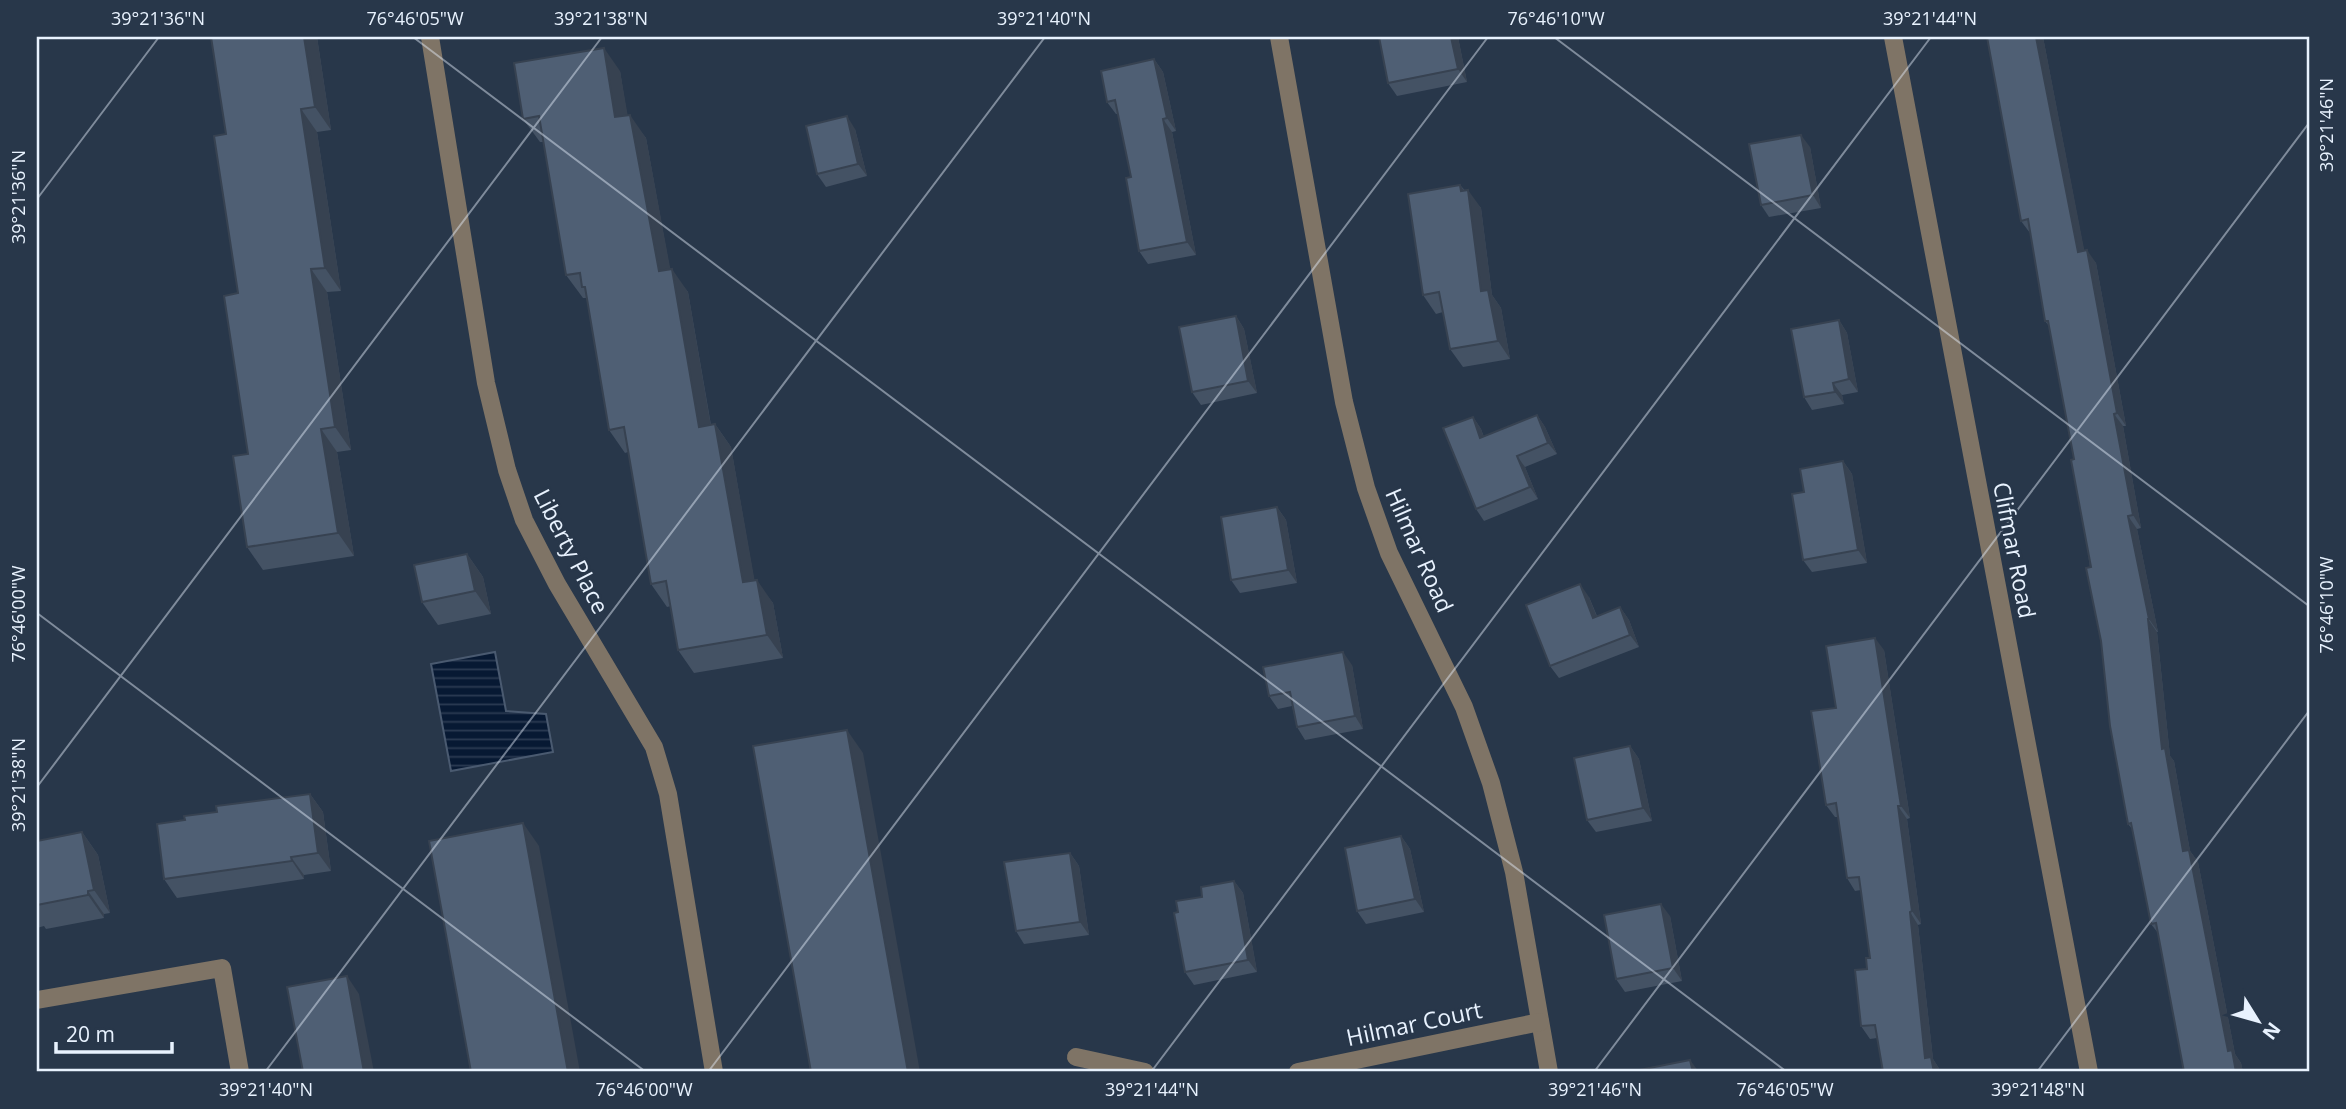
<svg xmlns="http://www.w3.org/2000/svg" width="2346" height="1109" font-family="'Open Sans',sans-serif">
<defs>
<pattern id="water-rules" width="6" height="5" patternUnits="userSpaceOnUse" patternTransform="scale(1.75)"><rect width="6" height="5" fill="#071933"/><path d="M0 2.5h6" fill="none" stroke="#2b3b52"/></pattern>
</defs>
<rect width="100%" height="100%" fill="#28374a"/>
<path fill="url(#water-rules)" stroke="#4a5a70" stroke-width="2" d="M 495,652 L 506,711 L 546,714 L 553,752 L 451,771 L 431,664 Z"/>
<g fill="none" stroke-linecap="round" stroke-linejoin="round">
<g stroke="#7f7466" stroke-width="18">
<path d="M 430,37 L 486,383 L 507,470 L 524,520 L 557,584 L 654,747 L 668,794 L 714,1072"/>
<path d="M 1279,37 L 1344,402 L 1366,488 L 1389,553 L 1464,707 L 1491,783 L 1514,872 L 1549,1072"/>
<path d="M 1893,37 L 2089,1072"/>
<path d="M 37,1000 L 222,968 L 240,1072"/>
<path d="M 1076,1057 L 1145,1072"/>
<path d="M 1298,1072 L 1540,1022"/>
</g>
</g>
<g fill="#445264">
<path d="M 211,37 L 317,37 L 331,130 L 317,132 L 341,291 L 327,292 L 351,450 L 337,452 L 354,556 L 263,570 L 247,547 L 248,454 L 238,293 L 226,134 Z"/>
<path d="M 1379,37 L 1458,37 L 1467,82 L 1397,96 L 1388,83 Z"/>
<path d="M 2043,37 L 2084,251 L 2096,263 L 2126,426 L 2123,426 L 2141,528 L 2137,529 L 2158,632 L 2157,632 L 2170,756 L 2174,761 L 2190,851 L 2198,862 L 2235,1054 L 2241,1063 L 2243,1072 L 2184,1072 L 2158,933 L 2151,924 L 2133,830 L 2128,824 L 2074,459 L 2049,326 L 2045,321 L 2030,233 L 2021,221 Z"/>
<path d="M 1154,59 L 1163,72 L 1176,131 L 1172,132 L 1196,255 L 1148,264 L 1139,251 L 1131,177 L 1118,114 L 1116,114 L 1107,102 Z"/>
<path d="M 620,71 L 627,115 L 646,138 L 670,270 L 688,292 L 711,425 L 715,424 L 731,447 L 754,580 L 773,603 L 783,658 L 694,673 L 678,650 L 671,606 L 667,607 L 651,584 L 628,452 L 625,453 L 609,430 L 587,298 L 583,298 L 566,275 L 544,142 L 540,142 L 523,119 Z"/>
<path d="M 855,129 L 867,176 L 826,187 L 817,174 Z"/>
<path d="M 1810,147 L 1821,208 L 1769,217 L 1761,205 Z"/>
<path d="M 1460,185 L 1481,208 L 1492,295 L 1501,308 L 1510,359 L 1463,367 L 1450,349 L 1443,312 L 1436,314 L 1423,295 Z"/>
<path d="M 1236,316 L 1244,329 L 1257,393 L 1201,405 L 1192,392 Z"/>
<path d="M 1839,320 L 1847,333 L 1858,392 L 1842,395 L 1844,404 L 1812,410 L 1804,397 Z"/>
<path d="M 1537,415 L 1545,427 L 1557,454 L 1525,467 L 1538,499 L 1484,521 L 1476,509 L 1473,417 L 1481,429 L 1484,437 Z"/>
<path d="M 1843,461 L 1852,474 L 1867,563 L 1812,572 L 1803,560 L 1804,492 Z"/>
<path d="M 1277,507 L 1286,520 L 1297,583 L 1240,593 L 1231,580 Z"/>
<path d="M 467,554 L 483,577 L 491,614 L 438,625 L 422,602 Z"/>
<path d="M 1589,597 L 1597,616 L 1620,607 L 1629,620 L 1639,647 L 1559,678 L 1550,666 Z"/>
<path d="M 1884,650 L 1910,818 L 1907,819 L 1921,924 L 1918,925 L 1933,1059 L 1940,1070 L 1940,1072 L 1883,1072 L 1877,1038 L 1870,1039 L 1861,1026 L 1867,969 L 1870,958 L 1861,890 L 1855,891 L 1847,878 L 1838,817 L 1835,817 L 1826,805 Z"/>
<path d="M 1352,665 L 1363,729 L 1305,740 L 1297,727 L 1292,706 L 1278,709 L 1269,696 Z"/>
<path d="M 1630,746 L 1639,759 L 1652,821 L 1596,832 L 1587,820 Z"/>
<path d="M 310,794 L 323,812 L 331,871 L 304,875 L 304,879 L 177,898 L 164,879 L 185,820 L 217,812 Z"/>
<path d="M 82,832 L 98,855 L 110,913 L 104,914 L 104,918 L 46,929 L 44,926 L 37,928 L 37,841 Z"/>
<path d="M 1401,836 L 1410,849 L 1424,912 L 1366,924 L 1357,911 Z"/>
<path d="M 1070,853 L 1079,866 L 1089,935 L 1024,944 L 1016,931 Z"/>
<path d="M 1234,881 L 1243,893 L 1257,972 L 1194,985 L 1185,972 L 1178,912 L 1202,897 Z"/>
<path d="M 1670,916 L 1682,981 L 1625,992 L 1616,979 Z"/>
</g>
<g fill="#374251">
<path d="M 304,37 L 317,37 L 331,130 L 315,107 Z"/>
<path d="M 1451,37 L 1458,37 L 1467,82 L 1458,69 Z"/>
<path d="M 2036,37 L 2043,37 L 2087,264 L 2078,252 Z"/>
<path d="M 604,48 L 620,71 L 632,140 L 615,117 Z"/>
<path d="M 1154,59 L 1163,72 L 1176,131 L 1167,118 Z"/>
<path d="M 301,109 L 317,132 L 341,291 L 325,268 Z"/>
<path d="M 630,115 L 646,138 L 675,294 L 659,271 Z"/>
<path d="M 847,116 L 855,129 L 867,176 L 858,164 Z"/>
<path d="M 1163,119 L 1172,132 L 1196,255 L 1187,242 Z"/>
<path d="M 1801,135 L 1810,147 L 1821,208 L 1813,195 Z"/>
<path d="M 1460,185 L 1469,198 L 1468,190 L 1481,208 L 1492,295 L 1501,308 L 1510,359 L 1498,341 L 1481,291 Z"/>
<path d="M 2087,250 L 2096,263 L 2126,426 L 2117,413 Z"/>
<path d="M 311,269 L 327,292 L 351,450 L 335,427 Z"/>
<path d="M 672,269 L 688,292 L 715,450 L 699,427 Z"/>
<path d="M 1236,316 L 1244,329 L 1257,393 L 1248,381 Z"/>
<path d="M 1839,320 L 1847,333 L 1858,392 L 1849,379 Z"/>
<path d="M 1833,383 L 1842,395 L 1844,404 L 1835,392 Z"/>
<path d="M 2114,414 L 2123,426 L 2141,528 L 2133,515 Z"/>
<path d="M 1537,415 L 1545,427 L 1557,454 L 1548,443 Z"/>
<path d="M 1473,417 L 1481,429 L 1488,450 L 1480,438 Z"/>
<path d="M 715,424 L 731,447 L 759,605 L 743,582 Z"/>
<path d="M 321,429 L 337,452 L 354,556 L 338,533 Z"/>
<path d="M 1517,456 L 1525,467 L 1538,499 L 1530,487 Z"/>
<path d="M 1843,461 L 1852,474 L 1867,563 L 1858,550 Z"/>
<path d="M 1277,507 L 1286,520 L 1297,583 L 1288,570 Z"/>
<path d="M 2128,516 L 2137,529 L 2158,632 L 2149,619 Z"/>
<path d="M 467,554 L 483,577 L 491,614 L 475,591 Z"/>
<path d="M 757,580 L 773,603 L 783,658 L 767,635 Z"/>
<path d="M 1580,584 L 1589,597 L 1602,630 L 1593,618 Z"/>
<path d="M 1620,607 L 1629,620 L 1639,647 L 1630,635 Z"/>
<path d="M 2148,619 L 2157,632 L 2170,756 L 2174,761 L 2190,851 L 2198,862 L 2235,1054 L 2241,1063 L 2243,1072 L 2236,1072 L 2228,1051 L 2183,851 L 2162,749 Z"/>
<path d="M 1875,638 L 1884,650 L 1910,818 L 1901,806 Z"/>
<path d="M 1343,652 L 1352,665 L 1363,729 L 1355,716 Z"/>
<path d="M 847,730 L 863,753 L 920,1072 L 908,1072 Z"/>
<path d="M 1630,746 L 1639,759 L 1652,821 L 1643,808 Z"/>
<path d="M 310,794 L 323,812 L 331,871 L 318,853 Z"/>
<path d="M 1898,806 L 1907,819 L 1921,924 L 1912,911 Z"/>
<path d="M 523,823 L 539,846 L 580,1072 L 568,1072 Z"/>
<path d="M 82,832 L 98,855 L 110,913 L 94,890 Z"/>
<path d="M 1401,836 L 1410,849 L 1424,912 L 1415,899 Z"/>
<path d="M 1070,853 L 1079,866 L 1089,935 L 1080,922 Z"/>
<path d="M 291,857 L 304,875 L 304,879 L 292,861 Z"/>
<path d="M 1234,881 L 1243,893 L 1257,972 L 1248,960 Z"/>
<path d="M 88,891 L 104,914 L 104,918 L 88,895 Z"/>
<path d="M 1661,904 L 1670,916 L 1682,981 L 1673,968 Z"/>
<path d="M 1910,912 L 1918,925 L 1933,1059 L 1940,1070 L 1940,1072 L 1934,1072 L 1925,1058 Z"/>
<path d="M 347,976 L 359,994 L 374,1072 L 364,1072 Z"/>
<path d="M 1690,1060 L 1699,1072 L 1693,1072 Z"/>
</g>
<g fill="#4f5f74" stroke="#374251" stroke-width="2">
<path d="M 211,37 L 304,37 L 315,107 L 301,109 L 325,268 L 311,269 L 335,427 L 321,429 L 338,533 L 247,547 L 233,456 L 248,454 L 224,296 L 238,293 L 214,136 L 226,134 Z"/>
<path d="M 1379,37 L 1451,37 L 1458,69 L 1388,83 Z"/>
<path d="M 1987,37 L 2036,37 L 2078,252 L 2087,250 L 2117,413 L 2114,414 L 2133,515 L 2128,516 L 2149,619 L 2148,619 L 2162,749 L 2165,748 L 2183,851 L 2189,850 L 2228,1051 L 2232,1050 L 2236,1072 L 2184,1072 L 2156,923 L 2151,924 L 2131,823 L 2128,824 L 2110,726 L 2101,641 L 2086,568 L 2091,567 L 2071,460 L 2074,459 L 2048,321 L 2045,321 L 2028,219 L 2021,221 Z"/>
<path d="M 604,48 L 615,117 L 630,115 L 659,271 L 672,269 L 699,427 L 715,424 L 743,582 L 757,580 L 767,635 L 678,650 L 666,581 L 651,584 L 624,427 L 609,430 L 585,287 L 582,287 L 580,273 L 566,275 L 539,116 L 523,119 L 514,63 Z"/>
<path d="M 1154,59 L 1167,118 L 1163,119 L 1187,242 L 1139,251 L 1126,178 L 1131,177 L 1115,100 L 1107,102 L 1101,71 Z"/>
<path d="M 847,116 L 858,164 L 817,174 L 806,126 Z"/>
<path d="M 1801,135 L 1813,195 L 1761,205 L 1749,144 Z"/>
<path d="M 1460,185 L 1461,191 L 1468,190 L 1481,291 L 1488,290 L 1498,341 L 1450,349 L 1439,292 L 1423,295 L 1408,194 Z"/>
<path d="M 1236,316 L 1248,381 L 1192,392 L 1179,327 Z"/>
<path d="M 1839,320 L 1849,379 L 1833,383 L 1835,392 L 1804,397 L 1791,329 Z"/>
<path d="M 1537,415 L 1548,443 L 1517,456 L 1530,487 L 1476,509 L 1443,428 L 1473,417 L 1480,438 Z"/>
<path d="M 1843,461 L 1858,550 L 1803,560 L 1792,494 L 1804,492 L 1800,469 Z"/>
<path d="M 1277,507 L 1288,570 L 1231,580 L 1221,517 Z"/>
<path d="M 467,554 L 475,591 L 422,602 L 414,565 Z"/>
<path d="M 1580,584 L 1593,618 L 1620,607 L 1630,635 L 1550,666 L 1526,605 Z"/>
<path d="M 1875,638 L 1901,806 L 1898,806 L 1912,911 L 1910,912 L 1925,1058 L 1931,1057 L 1934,1072 L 1883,1072 L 1875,1025 L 1861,1026 L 1855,970 L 1867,969 L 1866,958 L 1870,958 L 1859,877 L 1847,878 L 1836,803 L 1826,805 L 1811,711 L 1836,708 L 1826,646 Z"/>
<path d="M 1343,652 L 1355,716 L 1297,727 L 1290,692 L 1269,696 L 1263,667 Z"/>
<path d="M 847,730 L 908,1072 L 811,1072 L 753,746 Z"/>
<path d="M 1630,746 L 1643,808 L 1587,820 L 1574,758 Z"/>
<path d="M 310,794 L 318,853 L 291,857 L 292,861 L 164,879 L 157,824 L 185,820 L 184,816 L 217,812 L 216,806 Z"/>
<path d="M 523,823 L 568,1072 L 471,1072 L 429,841 Z"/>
<path d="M 82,832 L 94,890 L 88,891 L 88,895 L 37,905 L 37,841 Z"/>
<path d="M 1401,836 L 1415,899 L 1357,911 L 1345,848 Z"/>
<path d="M 1070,853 L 1080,922 L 1016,931 L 1004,862 Z"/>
<path d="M 1234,881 L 1248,960 L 1185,972 L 1174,913 L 1178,912 L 1176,901 L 1202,897 L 1201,887 Z"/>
<path d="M 1661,904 L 1673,968 L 1616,979 L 1604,915 Z"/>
<path d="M 347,976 L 364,1072 L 303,1072 L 287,987 Z"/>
<path d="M 1690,1060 L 1693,1072 L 1634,1072 L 1634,1071 Z"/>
</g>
<path fill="none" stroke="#e8f2fe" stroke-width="2" stroke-opacity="0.45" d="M 413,37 L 1787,1072M 1554,37 L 2309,606M 37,199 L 159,37M 37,613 L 646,1072M 37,787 L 602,37M 265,1072 L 1045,37M 708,1072 L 1488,37M 1151,1072 L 1931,37M 1594,1072 L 2309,123M 2037,1072 L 2309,711"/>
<g text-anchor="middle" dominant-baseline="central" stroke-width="5" stroke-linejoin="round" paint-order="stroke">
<g font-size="23" fill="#e8f2fe" stroke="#28374a">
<text transform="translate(1420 550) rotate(66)">Hilmar Road</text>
<text transform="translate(2015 550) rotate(79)">Clifmar Road</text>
<text transform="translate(572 551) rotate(63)">Liberty Place</text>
<text transform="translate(1414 1023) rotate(-12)">Hilmar Court</text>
</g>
</g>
<rect width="2346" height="1109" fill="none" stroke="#28374a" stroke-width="77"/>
<g transform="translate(2258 1021) rotate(127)" stroke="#28374a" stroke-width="5" paint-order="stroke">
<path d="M0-5L12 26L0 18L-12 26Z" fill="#e8f2fe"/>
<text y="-10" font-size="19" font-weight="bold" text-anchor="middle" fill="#e8f2fe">N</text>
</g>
<path d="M56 1042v10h116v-10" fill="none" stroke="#e8f2fe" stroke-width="3.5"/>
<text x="66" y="1042" font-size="21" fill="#e8f2fe" stroke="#28374a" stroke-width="5" paint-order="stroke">20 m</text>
<rect x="38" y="38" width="2270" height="1032" fill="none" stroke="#e8f2fe" stroke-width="2.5"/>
<g font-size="18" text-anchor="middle" fill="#e8f2fe">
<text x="158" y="25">39°21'36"N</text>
<text x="415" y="25">76°46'05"W</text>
<text x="601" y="25">39°21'38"N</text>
<text x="1044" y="25">39°21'40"N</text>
<text x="1556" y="25">76°46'10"W</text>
<text x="1930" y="25">39°21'44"N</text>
<text transform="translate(2327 125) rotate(-90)" y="6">39°21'46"N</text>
<text transform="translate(19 197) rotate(-90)" y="6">39°21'36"N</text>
<text transform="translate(2327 605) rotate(-90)" y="6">76°46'10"W</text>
<text transform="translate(19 614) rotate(-90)" y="6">76°46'00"W</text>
<text transform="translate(19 785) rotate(-90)" y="6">39°21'38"N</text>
<text x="266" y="1096">39°21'40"N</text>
<text x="644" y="1096">76°46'00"W</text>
<text x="1152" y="1096">39°21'44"N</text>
<text x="1595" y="1096">39°21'46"N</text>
<text x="1785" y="1096">76°46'05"W</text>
<text x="2038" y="1096">39°21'48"N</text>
</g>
</svg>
